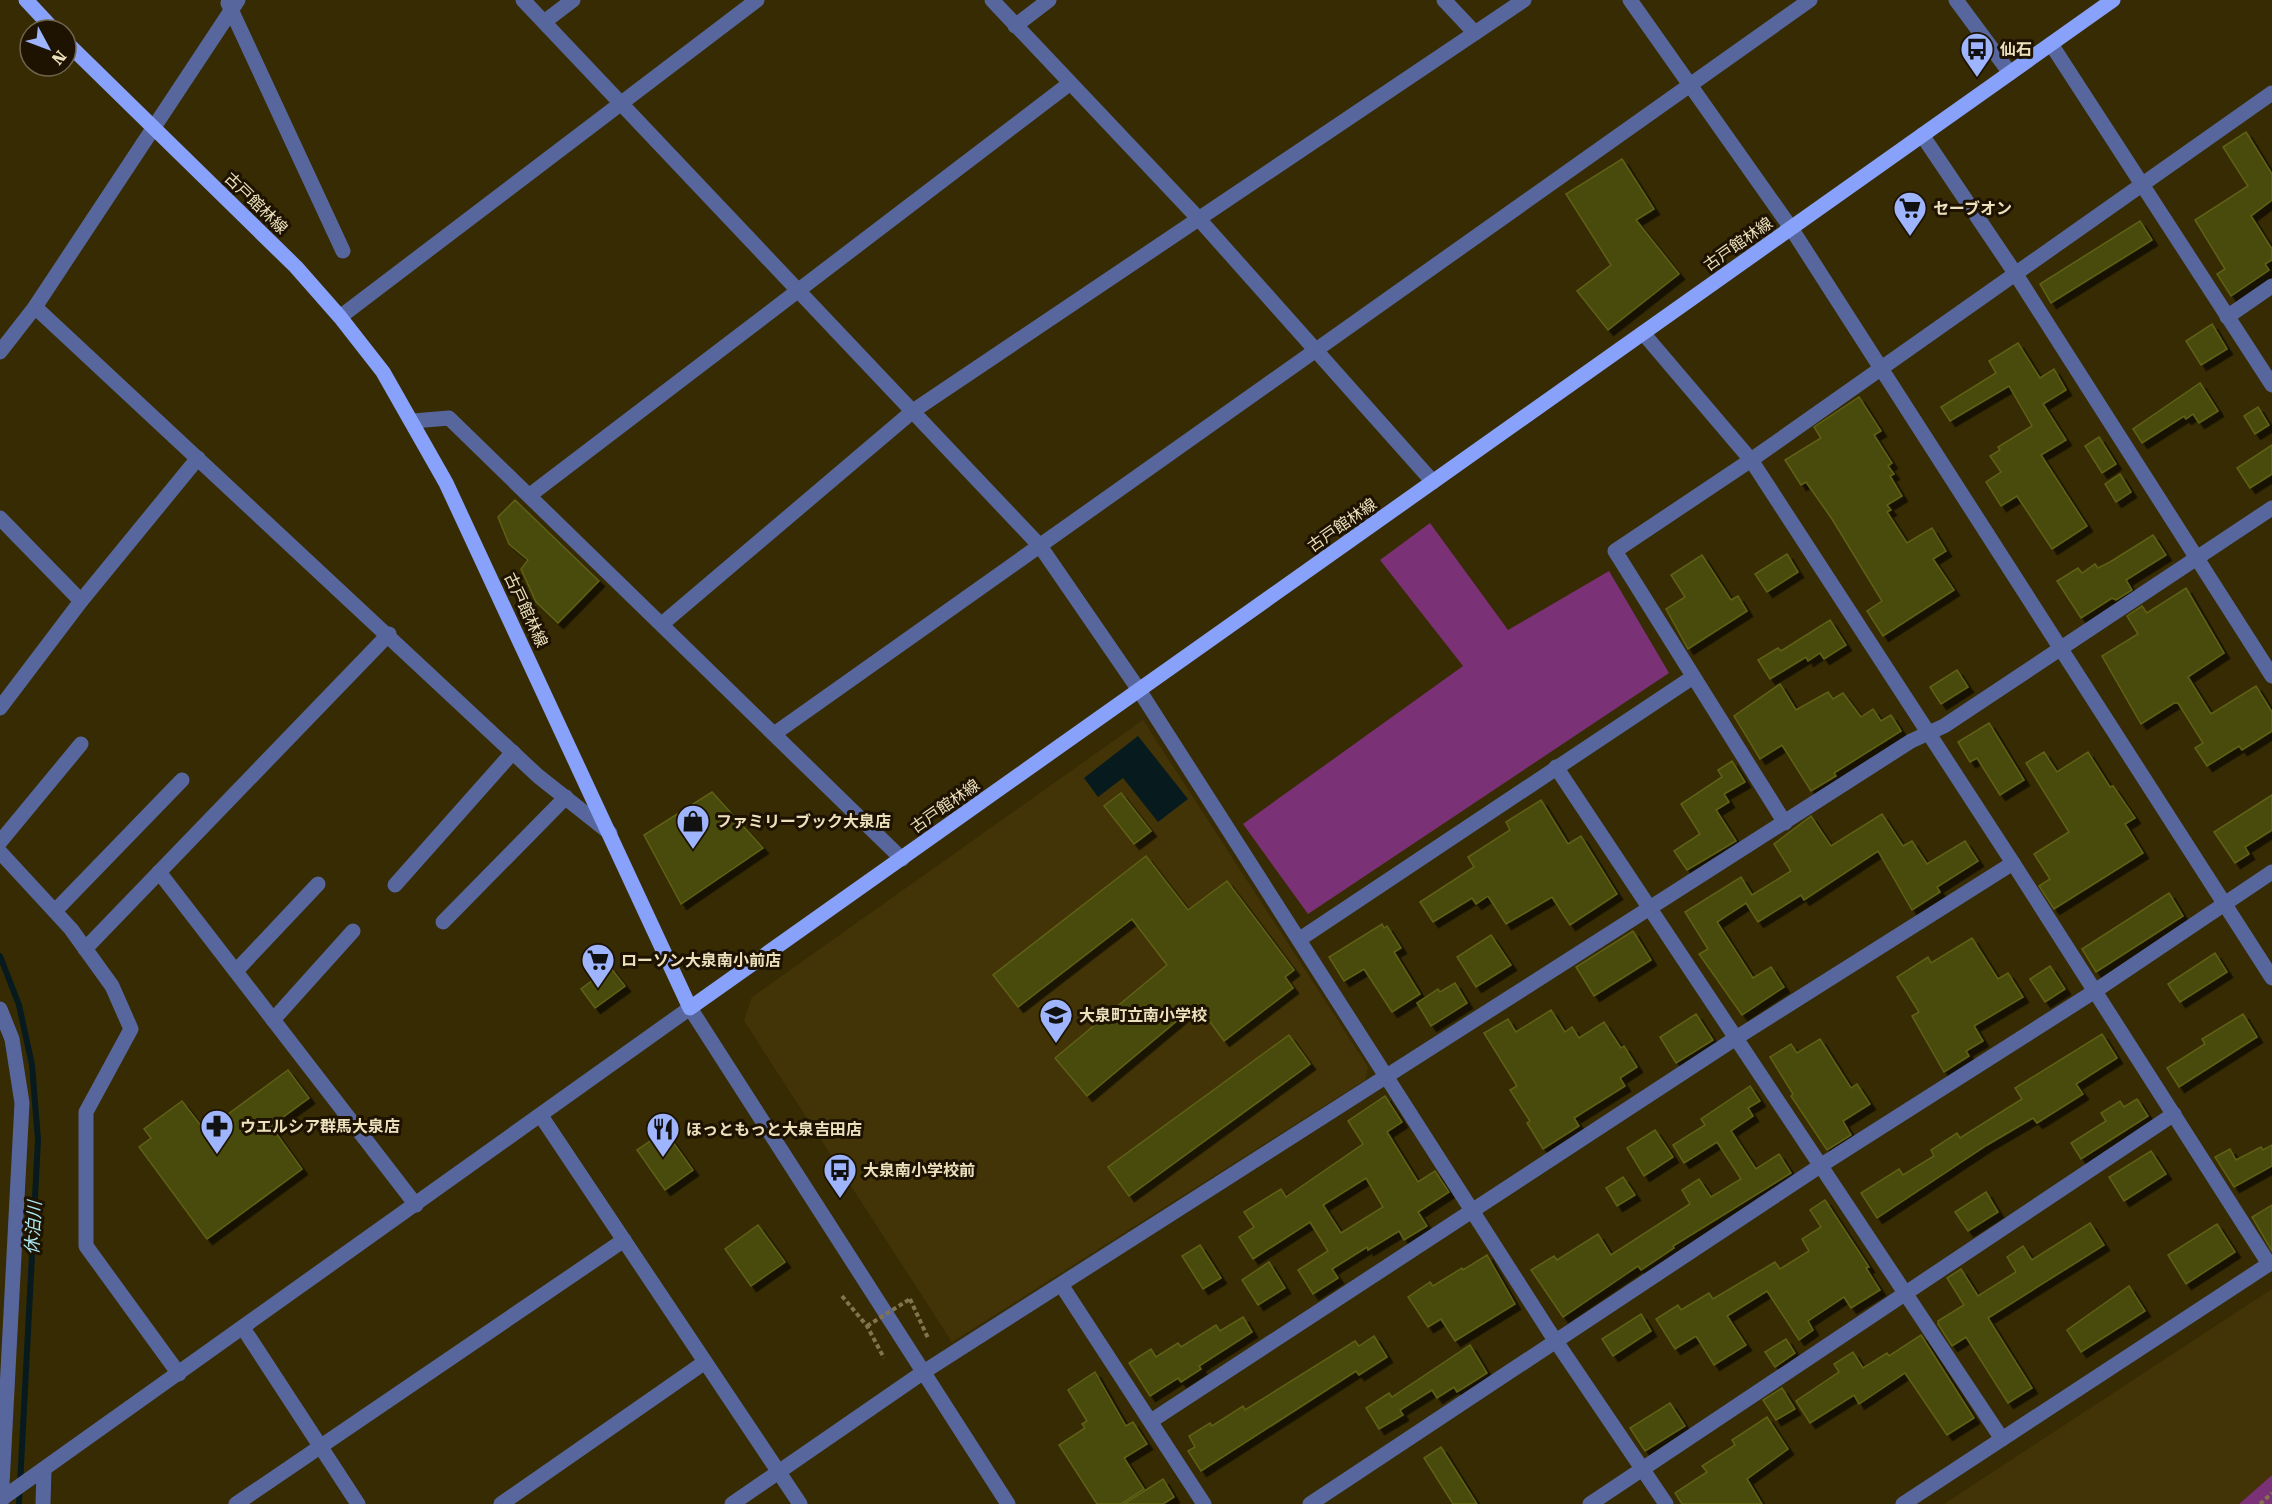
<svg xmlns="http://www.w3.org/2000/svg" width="2272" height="1504" font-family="'Roboto Serif','Noto Sans JP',serif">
<defs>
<filter id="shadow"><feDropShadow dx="5.5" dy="5.5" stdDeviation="0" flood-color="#0009"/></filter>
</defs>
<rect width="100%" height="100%" fill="#372b03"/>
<g fill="#423406">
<path d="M 1143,720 L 1368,1067 L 1365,1080 L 952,1342 L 744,1021 L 752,997 Z"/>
<path d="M 2272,1289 L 2272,1475 L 2239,1504 L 1944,1504 Z"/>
</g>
<g fill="#7b3175">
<path d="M 1430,523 L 1508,630 L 1609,571 L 1669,673 L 1308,914 L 1243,824 L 1463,666 L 1380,560 Z"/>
<path d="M 2272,1475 L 2272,1504 L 2239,1504 Z"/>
</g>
<path fill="#071b1f" d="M 1138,736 L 1188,799 L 1158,822 L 1123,778 L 1098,797 L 1084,778 Z"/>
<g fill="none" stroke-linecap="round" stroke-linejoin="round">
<path stroke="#071b1f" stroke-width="6" d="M 0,956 L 19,1005 L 32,1065 L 38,1140 L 19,1504"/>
</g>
<g fill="#494b0b" stroke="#5f6115" stroke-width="1.5" fill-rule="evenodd" filter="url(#shadow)">
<path d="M 2246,132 L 2272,174 L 2272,200 L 2251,216 L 2272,249 L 2272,260 L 2265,264 L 2269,270 L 2231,296 L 2217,274 L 2225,269 L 2195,220 L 2248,186 L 2223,147 Z"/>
<path d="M 1622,159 L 1654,209 L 1636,220 L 1679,274 L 1608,330 L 1577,291 L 1611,265 L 1566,194 Z"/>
<path d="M 2140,221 L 2152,240 L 2051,303 L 2040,284 Z"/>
<path d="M 2212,324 L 2227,349 L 2201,365 L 2186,341 Z"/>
<path d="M 2018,343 L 2040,378 L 2054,369 L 2066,390 L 2043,404 L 2066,440 L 2041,455 L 2087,526 L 2052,549 L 2017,496 L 2001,506 L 1986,482 L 2001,472 L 1990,456 L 2000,450 L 1998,447 L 2032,426 L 2009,386 L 1950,421 L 1941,407 L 1996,373 L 1989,361 Z"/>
<path d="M 2200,383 L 2218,411 L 2199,423 L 2193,414 L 2186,419 L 2184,416 L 2142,443 L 2133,429 Z"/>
<path d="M 1859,397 L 1881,431 L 1874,435 L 1892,463 L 1888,466 L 1894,474 L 1890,476 L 1902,496 L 1887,505 L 1891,510 L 1887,512 L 1907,543 L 1932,528 L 1946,551 L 1933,559 L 1954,590 L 1883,636 L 1867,611 L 1882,601 L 1832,519 L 1806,482 L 1801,485 L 1785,460 L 1821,438 L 1814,427 Z"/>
<path d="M 2258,407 L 2269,425 L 2255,434 L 2244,416 Z"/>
<path d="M 2099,437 L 2116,464 L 2102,473 L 2085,446 Z"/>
<path d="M 2272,445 L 2272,474 L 2250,488 L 2237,468 Z"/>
<path d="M 2120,474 L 2131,492 L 2116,502 L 2105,484 Z"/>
<path d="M 515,500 L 599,581 L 558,623 L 536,602 L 521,569 L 528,560 L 509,544 L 498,517 Z"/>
<path d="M 2153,535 L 2166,555 L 2126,580 L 2132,590 L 2116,600 L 2112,598 L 2081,618 L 2057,581 L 2078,568 L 2082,573 L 2095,564 L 2098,568 L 2110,562 Z"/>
<path d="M 1787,554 L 1798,572 L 1767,592 L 1755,574 Z"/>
<path d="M 1702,555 L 1731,600 L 1738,596 L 1747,611 L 1688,649 L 1666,609 L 1685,597 L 1671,575 Z"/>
<path d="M 2186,588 L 2224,653 L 2188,677 L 2211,714 L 2256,686 L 2272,712 L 2272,731 L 2242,750 L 2239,746 L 2207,766 L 2195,748 L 2203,743 L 2178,703 L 2174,703 L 2141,724 L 2102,656 L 2138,634 L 2127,616 L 2142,606 L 2147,613 Z"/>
<path d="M 1830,620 L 1846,645 L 1824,659 L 1820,653 L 1808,661 L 1806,657 L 1770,679 L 1758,660 L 1778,648 L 1781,651 Z"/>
<path d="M 1957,670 L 1968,687 L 1941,704 L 1930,687 Z"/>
<path d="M 1780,684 L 1796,710 L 1828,692 L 1833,699 L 1843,693 L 1861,717 L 1873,709 L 1881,721 L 1891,715 L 1901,731 L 1834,773 L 1836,776 L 1811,791 L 1782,745 L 1760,759 L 1734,716 Z"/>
<path d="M 1989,723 L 2024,780 L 2000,795 L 1977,758 L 1970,762 L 1958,742 Z"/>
<path d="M 2044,752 L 2057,772 L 2088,752 L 2110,787 L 2113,786 L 2135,818 L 2125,824 L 2143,853 L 2054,909 L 2039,886 L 2050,879 L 2034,854 L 2069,832 L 2026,763 Z"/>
<path d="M 1732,761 L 1745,782 L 1724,794 L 1729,802 L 1716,810 L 1736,841 L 1687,870 L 1674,851 L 1700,834 L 1681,804 L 1722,777 L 1718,770 Z"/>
<path d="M 712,792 L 763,848 L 681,904 L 644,835 Z"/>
<path d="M 1121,793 L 1151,831 L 1134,844 L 1104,806 Z"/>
<path d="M 2272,795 L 2272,830 L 2245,847 L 2249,854 L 2235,863 L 2214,832 Z"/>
<path d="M 1541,800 L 1568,844 L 1581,836 L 1617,894 L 1570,925 L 1552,897 L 1506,924 L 1488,896 L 1476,904 L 1472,898 L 1433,922 L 1420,902 L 1474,867 L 1468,857 L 1510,830 L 1506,822 Z"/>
<path d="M 1882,814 L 1903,846 L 1912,841 L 1927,864 L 1965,841 L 1978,861 L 1937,887 L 1940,892 L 1912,910 L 1878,851 L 1804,900 L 1801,895 L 1758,922 L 1746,903 L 1717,922 L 1753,978 L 1771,967 L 1784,987 L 1742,1015 L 1699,954 L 1708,949 L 1685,912 L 1741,877 L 1752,895 L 1791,871 L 1774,844 L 1811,816 L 1831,846 Z"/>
<path d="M 1146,856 L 1188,910 L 1227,881 L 1294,970 L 1285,977 L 1293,988 L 1224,1041 L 1197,1004 L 1087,1096 L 1055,1058 L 1167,965 L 1132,919 L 1018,1007 L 993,975 Z"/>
<path d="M 2169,893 L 2183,916 L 2096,972 L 2082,949 Z"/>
<path d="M 1382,924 L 1384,928 L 1387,926 L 1401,948 L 1394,952 L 1420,994 L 1392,1012 L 1364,969 L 1344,981 L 1329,957 Z"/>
<path d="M 1633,931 L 1651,960 L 1594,996 L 1576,967 Z"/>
<path d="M 1491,935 L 1511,965 L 1476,987 L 1457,957 Z"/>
<path d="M 1972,938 L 1998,979 L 2008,973 L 2023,997 L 1974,1026 L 1983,1041 L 1966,1051 L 1969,1056 L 1944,1072 L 1912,1016 L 1919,1012 L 1897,977 L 1928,957 L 1931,963 Z"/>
<path d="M 2215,953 L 2227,972 L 2180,1002 L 2168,984 Z"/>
<path d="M 2050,966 L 2065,989 L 2045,1002 L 2030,979 Z"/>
<path d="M 610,967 L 625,986 L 595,1008 L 581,989 Z"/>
<path d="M 1455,983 L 1467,1003 L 1431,1026 L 1417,1003 L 1438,989 L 1440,992 Z"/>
<path d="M 1551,1010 L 1565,1032 L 1572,1027 L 1579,1038 L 1604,1022 L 1621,1048 L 1624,1046 L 1637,1067 L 1620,1078 L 1625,1086 L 1574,1118 L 1579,1126 L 1543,1149 L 1527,1123 L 1530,1121 L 1510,1090 L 1517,1086 L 1484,1033 L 1508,1019 L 1516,1032 Z"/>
<path d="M 1696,1014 L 1713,1040 L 1676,1063 L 1660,1037 Z"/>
<path d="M 2243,1014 L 2257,1037 L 2179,1087 L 2167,1068 L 2205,1044 L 2202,1039 Z"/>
<path d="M 2102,1034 L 2117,1058 L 2076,1084 L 2083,1094 L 2037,1123 L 2033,1118 L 1987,1145 L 1877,1218 L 1861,1193 L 1899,1169 L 1903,1175 L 1934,1156 L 1931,1150 L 1957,1133 L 1960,1138 L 2022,1099 L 2015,1088 Z"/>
<path d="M 1289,1035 L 1310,1064 L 1129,1196 L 1108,1167 Z"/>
<path d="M 1820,1039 L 1851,1088 L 1857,1084 L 1870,1104 L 1843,1121 L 1851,1135 L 1827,1150 L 1791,1096 L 1793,1094 L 1770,1057 L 1791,1044 L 1797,1053 Z"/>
<path d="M 288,1070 L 309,1098 L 271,1126 L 302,1169 L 207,1239 L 139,1147 L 151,1138 L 144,1129 L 182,1101 L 205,1131 Z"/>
<path d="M 1750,1086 L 1760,1101 L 1748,1108 L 1753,1116 L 1731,1131 L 1756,1169 L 1779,1154 L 1791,1173 L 1673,1246 L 1674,1248 L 1641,1270 L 1638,1266 L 1563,1317 L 1531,1270 L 1554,1256 L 1557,1260 L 1598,1234 L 1611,1255 L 1690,1204 L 1682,1190 L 1699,1179 L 1711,1197 L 1741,1179 L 1717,1142 L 1684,1163 L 1673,1145 L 1705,1125 L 1701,1119 Z"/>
<path d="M 1385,1096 L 1402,1122 L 1387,1132 L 1418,1182 L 1435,1171 L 1449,1192 L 1418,1212 L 1427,1226 L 1404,1240 L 1399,1231 L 1368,1250 L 1367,1247 L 1332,1269 L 1338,1278 L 1313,1294 L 1298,1270 L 1328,1251 L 1310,1222 L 1253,1259 L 1239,1237 L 1254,1227 L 1244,1212 L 1281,1189 L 1286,1197 L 1363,1144 L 1348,1121 ZM 1366,1178 L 1383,1207 L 1341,1233 L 1323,1205 Z"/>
<path d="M 2137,1099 L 2148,1116 L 2081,1159 L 2071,1143 L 2106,1121 L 2101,1113 L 2120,1101 L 2124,1107 Z"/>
<path d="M 1655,1130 L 1673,1157 L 1644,1176 L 1627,1148 Z"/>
<path d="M 665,1131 L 693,1170 L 665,1190 L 637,1150 Z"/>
<path d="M 2272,1145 L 2272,1166 L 2234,1187 L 2215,1157 L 2230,1149 L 2236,1160 L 2261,1147 L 2263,1150 Z"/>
<path d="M 2151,1151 L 2166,1174 L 2124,1201 L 2109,1177 Z"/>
<path d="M 1623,1177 L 1635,1195 L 1617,1206 L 1606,1188 Z"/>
<path d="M 1986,1192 L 1998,1212 L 1968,1231 L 1955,1212 Z"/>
<path d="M 1825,1200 L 1869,1267 L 1866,1268 L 1880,1290 L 1851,1308 L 1844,1297 L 1808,1321 L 1813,1330 L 1799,1340 L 1767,1291 L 1727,1316 L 1746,1345 L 1714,1365 L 1696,1336 L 1675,1349 L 1656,1319 L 1678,1305 L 1681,1310 L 1709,1293 L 1713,1299 L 1775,1262 L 1780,1269 L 1809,1251 L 1802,1239 L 1821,1227 L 1810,1210 Z"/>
<path d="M 2272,1205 L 2272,1251 L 2252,1217 Z"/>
<path d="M 2090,1223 L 2104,1245 L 1988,1318 L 2032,1388 L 2008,1403 L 1966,1337 L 1952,1346 L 1938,1324 L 1938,1321 L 1964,1305 L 1947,1278 L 1961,1269 L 1978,1296 L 2016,1272 L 2007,1257 L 2023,1246 L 2032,1260 Z"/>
<path d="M 2217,1224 L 2235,1252 L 2186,1284 L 2168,1255 Z"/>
<path d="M 758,1225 L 785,1262 L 751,1286 L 725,1249 Z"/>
<path d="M 1200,1245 L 1221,1278 L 1203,1289 L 1182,1256 Z"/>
<path d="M 1487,1255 L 1515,1304 L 1455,1341 L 1441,1319 L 1428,1327 L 1408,1297 L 1430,1282 L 1433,1286 L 1462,1268 L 1463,1270 Z"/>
<path d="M 1269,1262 L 1285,1288 L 1258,1305 L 1242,1280 Z"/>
<path d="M 2129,1286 L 2145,1311 L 2081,1352 L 2067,1330 Z"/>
<path d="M 1641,1314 L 1651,1331 L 1613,1356 L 1602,1339 Z"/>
<path d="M 1243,1317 L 1252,1332 L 1199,1366 L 1201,1369 L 1181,1382 L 1178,1378 L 1150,1396 L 1129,1363 L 1151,1349 L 1156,1357 L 1178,1343 L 1181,1347 L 1216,1325 L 1220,1331 Z"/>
<path d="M 1921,1335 L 1974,1418 L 1947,1435 L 1905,1373 L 1859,1404 L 1854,1395 L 1810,1423 L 1796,1401 L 1839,1372 L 1834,1364 L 1853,1352 L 1863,1368 L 1887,1353 L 1889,1356 Z"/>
<path d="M 1374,1336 L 1387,1357 L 1359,1375 L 1356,1371 L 1201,1471 L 1188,1451 L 1195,1447 L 1189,1436 L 1210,1423 L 1212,1426 L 1243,1406 L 1245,1410 L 1355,1341 L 1359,1346 Z"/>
<path d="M 1786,1339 L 1795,1353 L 1775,1367 L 1765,1352 Z"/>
<path d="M 1470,1345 L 1487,1373 L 1457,1392 L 1454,1387 L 1437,1398 L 1432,1390 L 1400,1410 L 1403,1415 L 1379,1429 L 1366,1408 L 1389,1393 L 1392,1397 Z"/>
<path d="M 1095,1372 L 1126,1426 L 1133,1422 L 1147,1444 L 1124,1458 L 1144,1489 L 1121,1504 L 1097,1504 L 1059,1445 L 1085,1428 L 1082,1424 L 1087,1421 L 1068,1390 Z"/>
<path d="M 1782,1388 L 1795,1409 L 1776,1420 L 1763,1400 Z"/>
<path d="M 1670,1403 L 1685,1426 L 1645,1451 L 1630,1428 Z"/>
<path d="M 1767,1417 L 1788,1449 L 1747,1479 L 1762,1504 L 1682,1504 L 1675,1493 L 1707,1472 L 1702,1466 L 1735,1445 L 1732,1440 Z"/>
<path d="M 1441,1447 L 1477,1504 L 1453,1504 L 1424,1458 Z"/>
<path d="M 1163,1479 L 1174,1497 L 1163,1504 L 1124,1504 Z"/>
</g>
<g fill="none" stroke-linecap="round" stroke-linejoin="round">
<g stroke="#81754f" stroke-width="4" stroke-dasharray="4.5 3" stroke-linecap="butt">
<path d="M 842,1296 L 867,1326 L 884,1358"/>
<path d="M 910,1299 L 928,1338"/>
<path d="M 2260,1504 L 2272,1493"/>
</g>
<g stroke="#57679d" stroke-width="15">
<path d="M 523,0 L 1040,546 L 1139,690 L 1549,1331 L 1666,1504"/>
<path d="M 992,0 L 1198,218 L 1433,482"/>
<path d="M 1444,0 L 1475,33"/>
<path d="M 1630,0 L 1791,228 L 2272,978"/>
<path d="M 1956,0 L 2010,73"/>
<path d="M 228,3 L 343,251"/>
<path d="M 544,22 L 573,0"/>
<path d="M 1015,26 L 1049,0"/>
<path d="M 2051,44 L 2272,385"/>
<path d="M 1922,135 L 2015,273 L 2272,676"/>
<path d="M 35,307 L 538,776 L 610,833"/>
<path d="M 340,317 L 757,0"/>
<path d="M 2227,317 L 2272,286"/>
<path d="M 1643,333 L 1751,460 L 2013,863 L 2269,1264"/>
<path d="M 0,352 L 35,307 L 238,0"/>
<path d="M 413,421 L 449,418 L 902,859"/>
<path d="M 530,495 L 1069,84"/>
<path d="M 0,518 L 81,601"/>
<path d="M 662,624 L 913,411 L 1524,0"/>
<path d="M 0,708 L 81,601 L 198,458"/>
<path d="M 774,734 L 1810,0"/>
<path d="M 1556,767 L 2002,1439"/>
<path d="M 1785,823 L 1615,551 L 1751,460 L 2272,93"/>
<path d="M 0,842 L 81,744"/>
<path d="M 0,852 L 71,929 L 112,986 L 131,1029 L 86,1112 L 86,1246 L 179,1374"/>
<path d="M 159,872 L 416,1205"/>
<path d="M 395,885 L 513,752"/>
<path d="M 55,911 L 182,780"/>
<path d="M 443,922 L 566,797"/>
<path d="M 1300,939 L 1693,677"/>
<path d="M 85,949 L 389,634"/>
<path d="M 236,971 L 318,884"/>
<path d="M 0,1009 L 12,1039 L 22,1103 L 1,1504"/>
<path d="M 273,1020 L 353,931"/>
<path d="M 541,1116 L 800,1504"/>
<path d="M 1062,1286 L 1204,1504"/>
<path d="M 243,1328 L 358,1504"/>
<path d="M 1151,1421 L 1736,1038 L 2013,863"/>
<path d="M 0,1500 L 690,1008 L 1008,1504"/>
<path d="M 43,1504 L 44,1470"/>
<path d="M 236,1504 L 624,1240"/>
<path d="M 501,1504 L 705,1362"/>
<path d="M 732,1504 L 922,1373 L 1911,741 L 1944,726 L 2272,508"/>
<path d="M 1310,1504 L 1820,1166 L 2095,991 L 2272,872"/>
<path d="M 1590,1504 L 2174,1114"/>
<path d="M 1903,1504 L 2272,1262"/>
</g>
<g stroke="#88a1fb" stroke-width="15">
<path d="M 26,0 L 54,30"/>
<path d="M 66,42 L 296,267 L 340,317 L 383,372 L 446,483 L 690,1008 L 2113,0"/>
</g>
<path stroke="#81754f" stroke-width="4" stroke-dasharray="4.5 3" stroke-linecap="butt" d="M 867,1326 L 910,1299"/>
</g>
<defs>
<symbol id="bus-pin" viewBox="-11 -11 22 30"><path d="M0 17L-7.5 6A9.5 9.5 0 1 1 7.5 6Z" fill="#9eb4fd" stroke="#1d1300"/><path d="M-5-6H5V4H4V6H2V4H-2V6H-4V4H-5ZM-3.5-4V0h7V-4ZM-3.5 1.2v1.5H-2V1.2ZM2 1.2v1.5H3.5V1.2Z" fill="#111"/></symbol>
<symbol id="supermarket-pin" viewBox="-11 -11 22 30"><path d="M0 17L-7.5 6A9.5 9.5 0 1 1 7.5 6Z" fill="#9eb4fd" stroke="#1d1300"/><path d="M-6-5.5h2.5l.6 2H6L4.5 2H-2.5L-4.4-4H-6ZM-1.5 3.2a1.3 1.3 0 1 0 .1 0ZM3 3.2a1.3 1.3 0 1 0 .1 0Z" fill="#111"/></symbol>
<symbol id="shop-pin" viewBox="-11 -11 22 30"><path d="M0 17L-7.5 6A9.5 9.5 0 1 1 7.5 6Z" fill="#9eb4fd" stroke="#1d1300"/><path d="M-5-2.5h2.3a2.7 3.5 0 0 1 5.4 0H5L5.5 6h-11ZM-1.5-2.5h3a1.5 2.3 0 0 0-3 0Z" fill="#111"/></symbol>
<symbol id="school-pin" viewBox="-11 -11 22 30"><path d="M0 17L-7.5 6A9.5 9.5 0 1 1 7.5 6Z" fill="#9eb4fd" stroke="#1d1300"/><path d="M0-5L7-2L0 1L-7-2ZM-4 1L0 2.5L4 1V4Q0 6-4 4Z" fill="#111"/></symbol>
<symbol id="pharmacy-pin" viewBox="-11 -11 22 30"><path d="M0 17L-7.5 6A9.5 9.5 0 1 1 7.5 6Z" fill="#9eb4fd" stroke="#1d1300"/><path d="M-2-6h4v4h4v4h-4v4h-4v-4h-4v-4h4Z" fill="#111"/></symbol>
<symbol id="restaurant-pin" viewBox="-11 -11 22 30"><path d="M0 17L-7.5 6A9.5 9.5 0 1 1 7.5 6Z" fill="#9eb4fd" stroke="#1d1300"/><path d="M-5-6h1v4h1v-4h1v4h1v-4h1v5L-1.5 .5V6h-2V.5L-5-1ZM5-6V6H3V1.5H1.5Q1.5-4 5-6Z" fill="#111"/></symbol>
</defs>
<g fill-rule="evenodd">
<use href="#bus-pin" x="1958" y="30" width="38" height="52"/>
<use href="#supermarket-pin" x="1891" y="189" width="38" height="52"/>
<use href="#shop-pin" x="674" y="802" width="38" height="52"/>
<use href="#supermarket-pin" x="579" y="941" width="38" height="52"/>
<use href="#school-pin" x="1037" y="996" width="38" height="52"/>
<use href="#pharmacy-pin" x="198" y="1107" width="38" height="52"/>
<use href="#restaurant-pin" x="644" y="1110" width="38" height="52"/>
<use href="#bus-pin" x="821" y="1151" width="38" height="52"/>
</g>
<g text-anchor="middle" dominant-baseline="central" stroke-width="6" stroke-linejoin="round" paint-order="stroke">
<g font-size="16" font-weight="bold" fill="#ece0bd" stroke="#1d1300" text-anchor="start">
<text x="2000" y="49">仙石</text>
<text x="1933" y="208">セーブオン</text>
<text x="716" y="821">ファミリーブック大泉店</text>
<text x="621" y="960">ローソン大泉南小前店</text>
<text x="1079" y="1015">大泉町立南小学校</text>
<text x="240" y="1126">ウエルシア群馬大泉店</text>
<text x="686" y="1129">ほっともっと大泉吉田店</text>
<text x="863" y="1170">大泉南小学校前</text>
</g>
<g font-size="16" fill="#ece0bd" stroke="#1d1300">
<text transform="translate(256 203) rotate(44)">古戸館林線</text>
<text transform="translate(1738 244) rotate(-35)">古戸館林線</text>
<text transform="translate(1342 525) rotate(-35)">古戸館林線</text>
<text transform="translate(526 610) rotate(65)">古戸館林線</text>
<text transform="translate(945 806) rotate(-35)">古戸館林線</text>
</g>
<g font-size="18" font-style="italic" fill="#aaeaf6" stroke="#1d1300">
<text transform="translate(33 1228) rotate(-87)">休泊川</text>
</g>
</g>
<g transform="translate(48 48) rotate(131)"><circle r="28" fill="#1d1300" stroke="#70654c" stroke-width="1.5"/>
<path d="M0-4.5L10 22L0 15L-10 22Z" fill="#9eb4fd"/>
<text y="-9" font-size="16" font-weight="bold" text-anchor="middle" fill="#ece0bd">N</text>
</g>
</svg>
